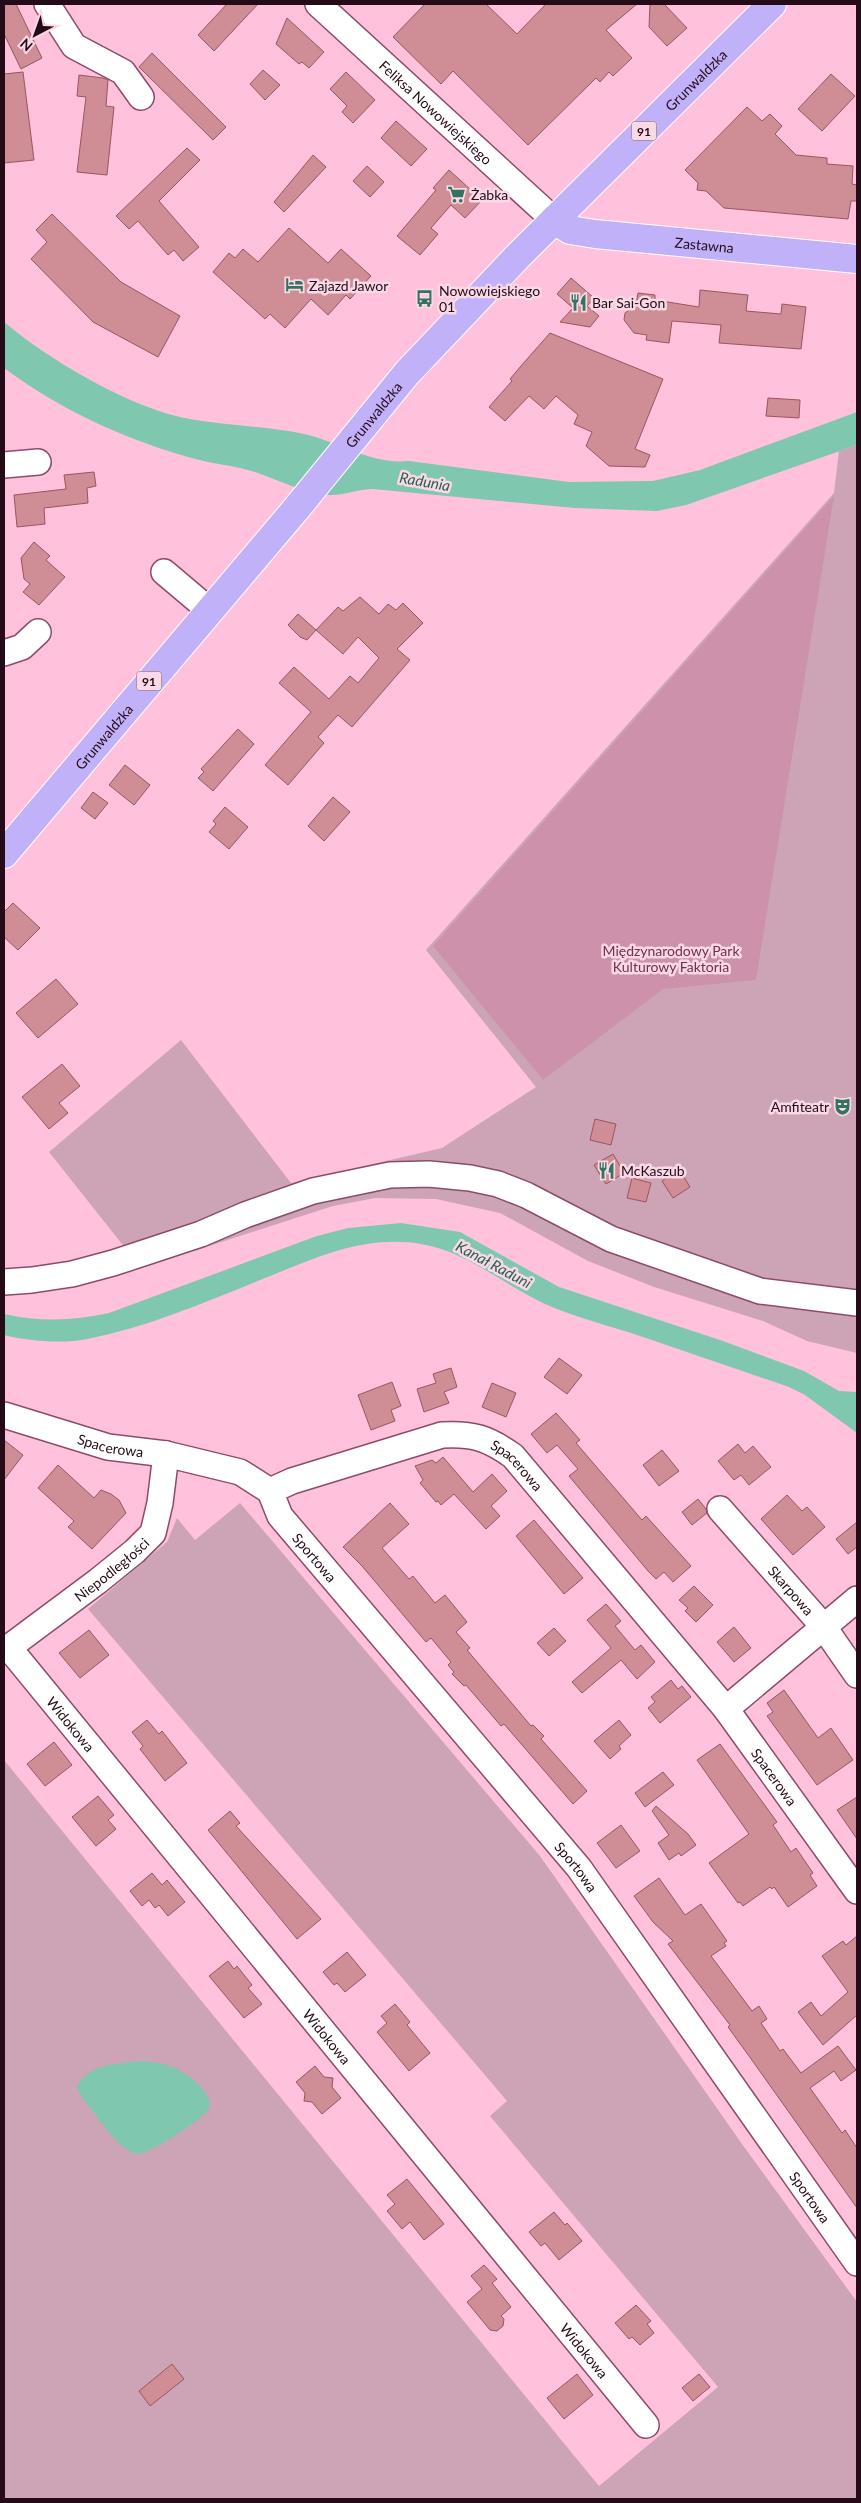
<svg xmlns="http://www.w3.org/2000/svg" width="861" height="2503" font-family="Lato,sans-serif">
<rect width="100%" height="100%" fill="#ffc1dc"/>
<g fill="#cda4b6">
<path d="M 857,445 L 857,1353 L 807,1341 L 763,1321 L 654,1287 L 588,1261 L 500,1213 L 436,1199 L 375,1198 L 333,1206 L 141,1268 L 49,1152 L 181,1040 L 291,1183 L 442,1148 L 536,1087 L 426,950 L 834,493 L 839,451 Z"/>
<path d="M 240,1503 L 540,1856 L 742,2144 L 857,2302 L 857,2499 L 4,2499 L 4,1760 L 599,2486 L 718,2387 L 490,2116 L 507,2101 L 88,1609 L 167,1542 L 177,1518 L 195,1540 Z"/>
</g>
<path fill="#ce91ac" d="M 834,496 L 756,980 L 663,989 L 543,1080 L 433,946 Z"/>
<g fill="#7fc7af">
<path d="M 4,322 C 48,359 124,404 180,417 C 220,426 263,425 304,434 C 340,442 371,465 409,461 L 569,482 L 653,481 L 700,470 L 857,412 L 857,445 L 686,505 L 657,511 L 575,508 L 373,489 C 358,489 342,496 328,495 C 303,493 279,480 255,472 C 234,465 210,464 188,457 C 122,438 59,409 4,368 Z"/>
<path d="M 401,1223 L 460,1232 L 559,1287 L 723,1341 L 804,1371 L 839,1391 L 857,1392 L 857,1433 L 805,1395 L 789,1387 C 736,1369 684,1351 631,1333 C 605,1325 577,1317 552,1307 C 492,1281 459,1239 388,1242 C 350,1243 315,1258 280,1272 C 217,1297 153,1326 87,1339 C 62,1344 28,1341 4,1335 L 4,1314 C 40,1322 73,1321 109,1313 L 317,1236 L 348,1228 Z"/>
<path d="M 140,2061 C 165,2061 192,2072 206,2094 C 209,2099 211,2103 209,2108 C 205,2118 161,2145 150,2150 C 145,2153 137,2155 131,2152 C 111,2141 95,2112 80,2095 L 77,2087 C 89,2063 116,2064 140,2061 Z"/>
</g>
<g fill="#cf8d96" stroke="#9d545f">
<path d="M 4,4 L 16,4 L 42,58 L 21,69 L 4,34 Z"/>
<path d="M 227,4 L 258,4 L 214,51 L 198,35 Z"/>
<path d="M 425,4 L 486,4 L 517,34 L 546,4 L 637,4 L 606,30 L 632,58 L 613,76 L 609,72 L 600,82 L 596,78 L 528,145 L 453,71 L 441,84 L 393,37 Z"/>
<path d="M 650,4 L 664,4 L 687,28 L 667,46 L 649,27 Z"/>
<path d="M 287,18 L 324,52 L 309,68 L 302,62 L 299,64 L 276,44 Z"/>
<path d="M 152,53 L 226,127 L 213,140 L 139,67 Z"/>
<path d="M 263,70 L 280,85 L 265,100 L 250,84 Z"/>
<path d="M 23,72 L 34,160 L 4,163 L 4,74 Z"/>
<path d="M 346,72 L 375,100 L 353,123 L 342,112 L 347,106 L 330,89 Z"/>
<path d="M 831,74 L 855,96 L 822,131 L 798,109 Z"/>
<path d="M 79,75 L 103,78 L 108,80 L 106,106 L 114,107 L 107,175 L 77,172 L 86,97 L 77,96 Z"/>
<path d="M 747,107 L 762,121 L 770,114 L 782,126 L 775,134 L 796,155 L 827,158 L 827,164 L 853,166 L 852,184 L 857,185 L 857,201 L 851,201 L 848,219 L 724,208 L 706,191 L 697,190 L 698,183 L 685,170 Z"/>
<path d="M 396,121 L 427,149 L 411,166 L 381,138 Z"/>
<path d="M 187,148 L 200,160 L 159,201 L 199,247 L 183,261 L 174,250 L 168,255 L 138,221 L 129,229 L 116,216 Z"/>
<path d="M 313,155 L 326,167 L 284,212 L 274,202 Z"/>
<path d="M 367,166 L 384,182 L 370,197 L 353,181 Z"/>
<path d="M 449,170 L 482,200 L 465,218 L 451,205 L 431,228 L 438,234 L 420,255 L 397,236 L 436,190 L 433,188 Z"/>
<path d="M 52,214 L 121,282 L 180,316 L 158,357 L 93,322 L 31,259 L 47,242 L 36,230 Z"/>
<path d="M 289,228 L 328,263 L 341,249 L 371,276 L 350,299 L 346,295 L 328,315 L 311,299 L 285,328 L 270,314 L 265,319 L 213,272 L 229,253 L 235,258 L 243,249 L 258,262 Z"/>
<path d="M 571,278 L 594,298 L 587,306 L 599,316 L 590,327 L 560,322 L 573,308 L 557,294 Z"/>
<path d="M 700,290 L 748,295 L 746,311 L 781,314 L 782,304 L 806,307 L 801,349 L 719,343 L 721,325 L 672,321 L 669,343 L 646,340 L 647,335 L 634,333 L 624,320 L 625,313 L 636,305 L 638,293 L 655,295 L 655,300 L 699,307 Z"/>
<path d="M 550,333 L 663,379 L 635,449 L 650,455 L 645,467 L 609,466 L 586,446 L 592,432 L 574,424 L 578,415 L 556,396 L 544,409 L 529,396 L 505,421 L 489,407 L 512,381 L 510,379 L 521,366 Z"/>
<path d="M 768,398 L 800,400 L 799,418 L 766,416 Z"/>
<path d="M 94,472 L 96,486 L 87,488 L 88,503 L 44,508 L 45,524 L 17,527 L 14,495 L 66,489 L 64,475 Z"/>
<path d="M 34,542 L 50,556 L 46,560 L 65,577 L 39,605 L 23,592 L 30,584 L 24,579 L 21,558 Z"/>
<path d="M 360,597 L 379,614 L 388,604 L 396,610 L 403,603 L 423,623 L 397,649 L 410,660 L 352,727 L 338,715 L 318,737 L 324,743 L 288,785 L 265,765 L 311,712 L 279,683 L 294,667 L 329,699 L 350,676 L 358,683 L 379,658 L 358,637 L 343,654 L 316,630 L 338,607 L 343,611 Z"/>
<path d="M 298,614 L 316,630 L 307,640 L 300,637 L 288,625 Z"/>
<path d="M 238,729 L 254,744 L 213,791 L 198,778 L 204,772 L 201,769 Z"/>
<path d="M 125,765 L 150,785 L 134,805 L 109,785 Z"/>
<path d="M 93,792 L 108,803 L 95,819 L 81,808 Z"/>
<path d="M 333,797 L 350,812 L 324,841 L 308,826 Z"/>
<path d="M 225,807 L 248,827 L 229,849 L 209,832 L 216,824 L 213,821 Z"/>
<path d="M 13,903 L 40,928 L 18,950 L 4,937 L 4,912 Z"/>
<path d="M 56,979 L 78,1004 L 38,1038 L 16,1013 Z"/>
<path d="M 62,1064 L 80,1086 L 59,1103 L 68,1113 L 49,1129 L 22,1097 Z"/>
<path d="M 595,1119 L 616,1124 L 611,1145 L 590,1140 Z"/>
<path d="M 613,1154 L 624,1173 L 606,1184 L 594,1165 Z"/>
<path d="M 679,1169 L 690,1187 L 673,1198 L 662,1181 Z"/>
<path d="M 632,1178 L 651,1183 L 646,1202 L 627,1198 Z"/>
<path d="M 559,1358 L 582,1375 L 567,1394 L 544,1377 Z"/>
<path d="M 451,1368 L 457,1387 L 444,1392 L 449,1403 L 424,1412 L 417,1389 L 436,1383 L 433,1374 Z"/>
<path d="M 392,1382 L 401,1406 L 391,1410 L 395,1421 L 371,1430 L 358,1395 Z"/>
<path d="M 492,1383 L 516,1393 L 506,1417 L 482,1407 Z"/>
<path d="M 556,1413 L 580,1440 L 576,1443 L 642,1520 L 646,1516 L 691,1566 L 673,1582 L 664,1572 L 656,1579 L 648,1571 L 569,1476 L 578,1469 L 557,1445 L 547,1453 L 531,1434 Z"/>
<path d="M 4,1440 L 23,1455 L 4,1480 Z"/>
<path d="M 738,1444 L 745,1453 L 753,1446 L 771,1467 L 749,1485 L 741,1475 L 734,1480 L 718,1461 Z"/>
<path d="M 662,1450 L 679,1471 L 659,1486 L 643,1465 Z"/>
<path d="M 443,1457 L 473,1492 L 492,1474 L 507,1491 L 491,1506 L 500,1516 L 486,1529 L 454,1494 L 441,1505 L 438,1501 L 436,1502 L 420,1483 L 423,1480 L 415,1466 L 432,1460 L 436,1463 Z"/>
<path d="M 58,1465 L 94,1498 L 101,1490 L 111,1494 L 119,1500 L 126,1513 L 92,1549 L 68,1527 L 74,1521 L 38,1488 Z"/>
<path d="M 787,1495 L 802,1511 L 807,1507 L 825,1527 L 793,1555 L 761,1519 Z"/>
<path d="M 698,1499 L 706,1509 L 707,1513 L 692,1525 L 682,1512 Z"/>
<path d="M 390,1503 L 409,1524 L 382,1548 L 409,1579 L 413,1576 L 435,1603 L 445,1595 L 467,1622 L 456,1632 L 470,1648 L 467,1650 L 531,1726 L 533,1725 L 544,1736 L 541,1739 L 587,1791 L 573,1804 L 504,1724 L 501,1726 L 466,1685 L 464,1686 L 452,1674 L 454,1672 L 448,1665 L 451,1662 L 431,1638 L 426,1642 L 362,1566 L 343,1547 Z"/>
<path d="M 534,1520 L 583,1578 L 564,1594 L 516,1536 Z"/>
<path d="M 857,1522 L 857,1547 L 848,1554 L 836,1539 Z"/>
<path d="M 694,1586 L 713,1605 L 696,1622 L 685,1611 L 688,1608 L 679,1600 Z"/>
<path d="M 606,1604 L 621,1621 L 615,1626 L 635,1650 L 641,1645 L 655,1662 L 637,1679 L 621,1660 L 582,1693 L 572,1682 L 611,1648 L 587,1620 Z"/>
<path d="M 734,1627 L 751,1648 L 734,1662 L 717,1642 Z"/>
<path d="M 554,1628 L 566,1641 L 549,1656 L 537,1643 Z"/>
<path d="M 89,1630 L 109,1655 L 80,1678 L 59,1653 Z"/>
<path d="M 671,1680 L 678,1689 L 682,1686 L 691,1697 L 660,1723 L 648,1708 L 655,1702 L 651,1697 Z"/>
<path d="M 784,1690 L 818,1738 L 831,1728 L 853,1760 L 817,1785 L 767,1716 L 773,1712 L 767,1703 Z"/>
<path d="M 147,1720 L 159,1734 L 162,1731 L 187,1763 L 165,1781 L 140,1749 L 143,1746 L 132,1732 Z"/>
<path d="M 619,1720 L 631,1735 L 619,1746 L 621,1749 L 610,1759 L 594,1741 Z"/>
<path d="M 54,1742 L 72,1765 L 45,1786 L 27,1764 Z"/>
<path d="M 720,1744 L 777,1822 L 773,1825 L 791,1852 L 796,1848 L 813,1873 L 810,1875 L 817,1886 L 788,1907 L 774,1887 L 772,1889 L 770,1887 L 743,1906 L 740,1902 L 738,1903 L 709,1863 L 749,1834 L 697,1760 Z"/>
<path d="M 663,1772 L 674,1785 L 645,1807 L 635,1793 Z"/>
<path d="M 98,1796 L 114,1815 L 108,1820 L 116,1829 L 96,1846 L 72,1817 Z"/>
<path d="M 857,1797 L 857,1839 L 837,1810 Z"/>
<path d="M 656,1806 L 688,1834 L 696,1845 L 681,1856 L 679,1853 L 669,1860 L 658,1843 L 669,1835 L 652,1811 Z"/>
<path d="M 230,1811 L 240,1823 L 236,1826 L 321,1919 L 297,1939 L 208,1830 Z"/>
<path d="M 621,1825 L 640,1851 L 616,1868 L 597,1843 Z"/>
<path d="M 152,1873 L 162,1885 L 167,1880 L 185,1902 L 168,1916 L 159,1905 L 155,1908 L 149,1900 L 142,1906 L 130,1891 Z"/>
<path d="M 659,1878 L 685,1915 L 701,1904 L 727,1941 L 724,1943 L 726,1946 L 711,1956 L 752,2011 L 759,2006 L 767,2019 L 761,2023 L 780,2051 L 783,2049 L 801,2073 L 838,2046 L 856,2070 L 841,2081 L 834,2071 L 810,2088 L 842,2133 L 845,2130 L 857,2148 L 857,2208 L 749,2056 L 728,2027 L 730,2025 L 668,1944 L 673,1941 L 653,1922 L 634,1896 Z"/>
<path d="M 857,1936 L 857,2015 L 823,2045 L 798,2012 L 811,2002 L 821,2016 L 848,1992 L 822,1956 L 843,1941 L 846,1945 Z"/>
<path d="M 347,1952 L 366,1975 L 345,1992 L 337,1983 L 334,1985 L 323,1972 Z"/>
<path d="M 228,1961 L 234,1969 L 237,1966 L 252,1985 L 248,1988 L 262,2004 L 244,2018 L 209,1976 Z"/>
<path d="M 395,2004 L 410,2022 L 407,2025 L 430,2053 L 409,2071 L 377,2032 L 387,2023 L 381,2016 Z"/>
<path d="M 315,2066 L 324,2077 L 333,2078 L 332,2087 L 341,2098 L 322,2114 L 312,2102 L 304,2101 L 305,2093 L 296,2082 Z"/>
<path d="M 407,2179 L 444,2224 L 424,2240 L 410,2222 L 402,2229 L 387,2211 L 395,2204 L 387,2195 Z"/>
<path d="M 554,2212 L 565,2225 L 567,2223 L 582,2241 L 559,2260 L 545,2243 L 541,2246 L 529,2232 Z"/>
<path d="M 484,2265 L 497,2279 L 492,2283 L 511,2307 L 501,2316 L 504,2319 L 503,2326 L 497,2331 L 490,2330 L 467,2302 L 482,2289 L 471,2276 Z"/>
<path d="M 636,2305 L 651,2321 L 647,2324 L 654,2333 L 640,2345 L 632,2337 L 629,2339 L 615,2323 Z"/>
<path d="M 172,2364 L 184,2379 L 150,2406 L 139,2391 Z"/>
<path d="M 577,2374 L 593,2395 L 564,2419 L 547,2398 Z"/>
<path d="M 699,2374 L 710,2387 L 693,2401 L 682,2388 Z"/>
</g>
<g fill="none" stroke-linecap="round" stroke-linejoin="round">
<defs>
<g id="minor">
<path d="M 47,4 L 74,46 L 123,72 L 141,97"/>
<path id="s1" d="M 318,4 L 554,220"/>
<path d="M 4,465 L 38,462"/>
<path d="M 164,572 L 209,610"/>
<path d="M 4,653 L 22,647 L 38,632"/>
<path d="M 4,1282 L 32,1280 L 72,1274 L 113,1263 L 201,1234 L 245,1215 L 313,1191 L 390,1175 L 429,1174 L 470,1178 L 498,1184 L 526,1195 L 611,1239 L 760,1291 L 857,1303"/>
<path id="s2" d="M 4,1415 L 108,1447 L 166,1454 L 240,1472 L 270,1491"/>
<path id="s3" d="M 270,1491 L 280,1516 L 579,1868 L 857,2263"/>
<path id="s4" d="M 270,1491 L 292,1481 L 442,1435 C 472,1433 488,1438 513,1456 L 726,1709 L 857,1891"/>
<path id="s5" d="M 720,1509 L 823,1626 L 857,1675"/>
<path id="s6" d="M 9,1648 L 646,2425"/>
<path id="s7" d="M 4,1651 L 98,1581 L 135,1551 L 153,1533 L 160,1503 L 166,1454"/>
<path d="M 726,1709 L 857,1599"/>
</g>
<g id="major">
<path id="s8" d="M 554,220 L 570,230 L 595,234 L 857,259"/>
<path id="s9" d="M 4,854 L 296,509 L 407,373 L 518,256 L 772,4"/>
</g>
</defs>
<use href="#minor" stroke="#8d4b6b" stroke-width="28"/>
<use href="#major" stroke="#fff" stroke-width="30"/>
<use href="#minor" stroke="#fff" stroke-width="25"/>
<use href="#major" stroke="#c1b1f9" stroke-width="28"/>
</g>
<defs>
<symbol id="supermarket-bare" viewBox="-9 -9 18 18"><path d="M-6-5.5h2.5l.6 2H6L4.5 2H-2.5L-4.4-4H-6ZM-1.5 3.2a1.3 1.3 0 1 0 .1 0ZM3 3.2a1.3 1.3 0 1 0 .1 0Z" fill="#347360" stroke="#f9d9e6" stroke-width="2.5" paint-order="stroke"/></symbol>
<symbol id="hotel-bare" viewBox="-9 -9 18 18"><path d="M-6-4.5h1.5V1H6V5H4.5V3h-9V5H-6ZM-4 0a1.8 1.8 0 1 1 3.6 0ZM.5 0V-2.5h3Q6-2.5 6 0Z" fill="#347360" stroke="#f9d9e6" stroke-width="2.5" paint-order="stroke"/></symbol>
<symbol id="bus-bare" viewBox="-9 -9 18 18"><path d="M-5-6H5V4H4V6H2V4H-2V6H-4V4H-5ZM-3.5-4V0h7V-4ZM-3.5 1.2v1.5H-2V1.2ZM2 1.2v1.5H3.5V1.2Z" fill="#347360" stroke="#f9d9e6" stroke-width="2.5" paint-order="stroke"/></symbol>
<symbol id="restaurant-bare" viewBox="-9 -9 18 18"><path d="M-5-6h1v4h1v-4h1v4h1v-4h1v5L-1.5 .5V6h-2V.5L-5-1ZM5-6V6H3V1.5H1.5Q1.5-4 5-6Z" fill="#347360" stroke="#f9d9e6" stroke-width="2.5" paint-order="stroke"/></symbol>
<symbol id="theatre-bare" viewBox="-9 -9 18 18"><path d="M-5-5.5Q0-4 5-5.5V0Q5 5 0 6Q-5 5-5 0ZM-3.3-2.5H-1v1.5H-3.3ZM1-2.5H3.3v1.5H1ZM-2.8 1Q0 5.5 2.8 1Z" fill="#347360" stroke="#f9d9e6" stroke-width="2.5" paint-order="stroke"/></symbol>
</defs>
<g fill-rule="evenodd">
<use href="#supermarket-bare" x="444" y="182" width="25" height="25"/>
<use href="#hotel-bare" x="282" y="272" width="25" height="25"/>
<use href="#bus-bare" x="412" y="286" width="25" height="25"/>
<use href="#restaurant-bare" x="566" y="290" width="25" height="25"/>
<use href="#theatre-bare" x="830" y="1094" width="25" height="25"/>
<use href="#restaurant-bare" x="594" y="1158" width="25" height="25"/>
</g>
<g text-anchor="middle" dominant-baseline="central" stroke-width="5" stroke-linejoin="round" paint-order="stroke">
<g fill="#f9d9e6" stroke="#654856" stroke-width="1">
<rect x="631.5" y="121.5" width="25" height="19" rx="4"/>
<rect x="136.5" y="671.5" width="25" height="19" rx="4"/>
</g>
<g font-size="12" font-weight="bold" fill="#250a18">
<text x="644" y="131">91</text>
<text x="149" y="681">91</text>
</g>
<g font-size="14" fill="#250a18" stroke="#f9d9e6">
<text stroke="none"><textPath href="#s9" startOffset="1039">Grunwaldzka</textPath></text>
<text stroke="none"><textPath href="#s1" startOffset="160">Feliksa Nowowiejskiego</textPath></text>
<text stroke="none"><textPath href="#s8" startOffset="154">Zastawna</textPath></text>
<text stroke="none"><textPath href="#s9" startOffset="574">Grunwaldzka</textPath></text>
<text stroke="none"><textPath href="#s9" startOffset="154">Grunwaldzka</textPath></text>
<text stroke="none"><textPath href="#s2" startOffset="111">Spacerowa</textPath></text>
<text stroke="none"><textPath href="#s4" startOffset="266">Spacerowa</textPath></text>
<text stroke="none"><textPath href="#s3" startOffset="81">Sportowa</textPath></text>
<text stroke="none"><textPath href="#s7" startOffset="135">Niepodległości</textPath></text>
<text stroke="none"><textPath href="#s5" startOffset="108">Skarpowa</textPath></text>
<text stroke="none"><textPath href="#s6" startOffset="98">Widokowa</textPath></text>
<text stroke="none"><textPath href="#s4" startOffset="671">Spacerowa</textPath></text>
<text stroke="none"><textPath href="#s3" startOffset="486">Sportowa</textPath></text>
<text stroke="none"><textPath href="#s6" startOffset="502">Widokowa</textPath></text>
<text stroke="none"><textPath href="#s3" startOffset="891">Sportowa</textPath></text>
<text stroke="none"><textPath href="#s6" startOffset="908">Widokowa</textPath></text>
</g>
<g font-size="14" fill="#250a18" stroke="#f9d9e6" text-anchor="start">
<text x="471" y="194">Żabka</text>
<text x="309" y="285">Zajazd Jawor</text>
<text x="439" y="290">Nowowiejskiego<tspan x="439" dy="16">01</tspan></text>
<text x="592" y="302">Bar Sai-Gon</text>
<text x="829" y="1106" text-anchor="end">Amfiteatr</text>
<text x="621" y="1170">McKaszub</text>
</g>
<g font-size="14" fill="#752d52" stroke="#f9d9e6">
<text x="671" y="950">Międzynarodowy Park<tspan x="671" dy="16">Kulturowy Faktoria</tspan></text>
</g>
<g font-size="15" font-style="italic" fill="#265f4e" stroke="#f9d9e6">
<text transform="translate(425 481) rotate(10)">Radunia</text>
<text transform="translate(494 1264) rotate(28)">Kanał Raduni</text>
</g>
</g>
<rect width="861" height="2503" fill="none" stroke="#250a18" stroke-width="10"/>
<g transform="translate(35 35) rotate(221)" stroke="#f9d9e6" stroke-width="4" paint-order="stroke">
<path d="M0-4L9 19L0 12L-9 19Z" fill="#250a18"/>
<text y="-8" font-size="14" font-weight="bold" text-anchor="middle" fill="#250a18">N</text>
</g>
</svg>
